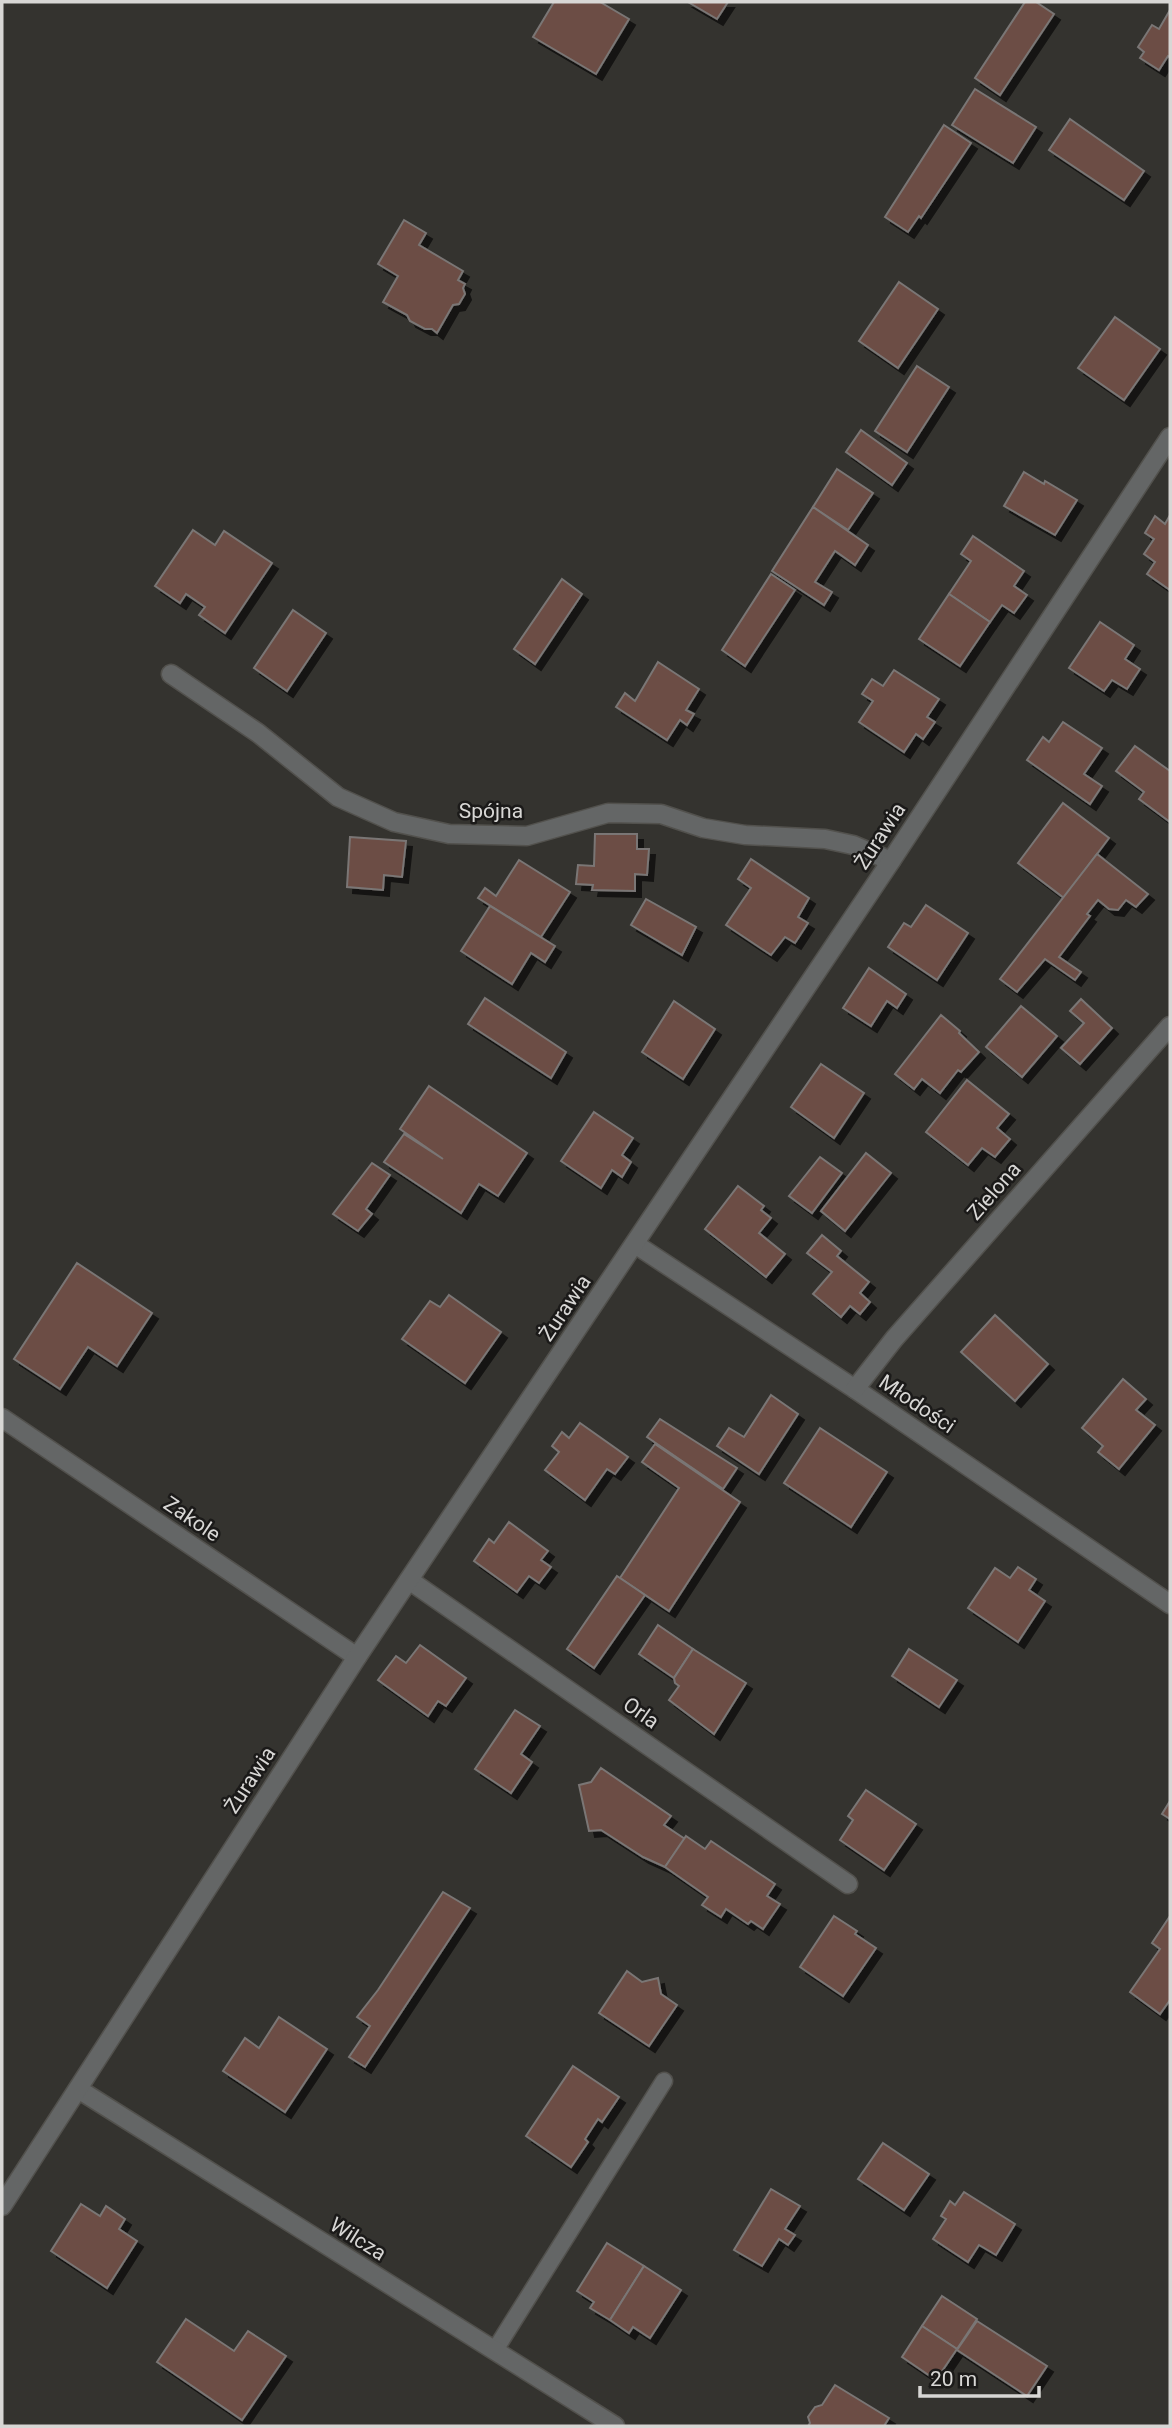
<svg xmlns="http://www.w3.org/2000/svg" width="1172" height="2428" font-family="Roboto,sans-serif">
<defs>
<filter id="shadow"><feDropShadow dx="6" dy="6" stdDeviation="0" flood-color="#0009"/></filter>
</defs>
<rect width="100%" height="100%" fill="#34332f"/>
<g fill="#6c4d44" stroke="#7a7675" stroke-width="2" filter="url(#shadow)">
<path d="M 554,2 L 600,2 L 629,19 L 596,74 L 533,37 Z"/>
<path d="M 688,2 L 728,2 L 717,19 Z"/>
<path d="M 1025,2 L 1036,2 L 1054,14 L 1000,95 L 975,78 Z"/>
<path d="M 1170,10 L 1170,57 L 1168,56 L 1159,70 L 1140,58 L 1144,52 L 1138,47 L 1152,25 L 1159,29 Z"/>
<path d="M 975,89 L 1036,127 L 1013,163 L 952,125 Z"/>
<path d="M 1070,119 L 1144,171 L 1124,200 L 1049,150 Z"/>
<path d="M 944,125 L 971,143 L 921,218 L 919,216 L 908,232 L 885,217 Z"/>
<path d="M 404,220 L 426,233 L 419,245 L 463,271 L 458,280 L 465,284 L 463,288 L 465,294 L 459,304 L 453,305 L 437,333 L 432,329 L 425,329 L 410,321 L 407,315 L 383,302 L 398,276 L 378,264 Z"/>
<path d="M 899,282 L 938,309 L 898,368 L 859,341 Z"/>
<path d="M 1115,317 L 1160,349 L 1124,400 L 1078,368 Z"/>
<path d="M 917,366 L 949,387 L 907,452 L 875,431 Z"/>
<path d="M 861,430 L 907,463 L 892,485 L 846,452 Z"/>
<path d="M 837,469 L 873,493 L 848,530 L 813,507 Z"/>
<path d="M 1024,472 L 1044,484 L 1045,481 L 1077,500 L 1055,535 L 1004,506 Z"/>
<path d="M 813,507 L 868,545 L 855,565 L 835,551 L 815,582 L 832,592 L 824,605 L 772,571 Z"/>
<path d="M 1170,515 L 1170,590 L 1147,574 L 1155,562 L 1144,554 L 1154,539 L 1145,533 L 1155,516 L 1165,524 Z"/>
<path d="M 193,530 L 215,545 L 224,531 L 272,563 L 225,633 L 199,615 L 205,607 L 186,594 L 180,603 L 155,586 Z"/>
<path d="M 973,536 L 1024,571 L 1014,586 L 1027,595 L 1014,613 L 1002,605 L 990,622 L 949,594 L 971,561 L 961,554 Z"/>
<path d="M 771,574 L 795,590 L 745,666 L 722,650 Z"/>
<path d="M 562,579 L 582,594 L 535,664 L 514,649 Z"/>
<path d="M 949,594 L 990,622 L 960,666 L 919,639 Z"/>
<path d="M 293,610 L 326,633 L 287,691 L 254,668 Z"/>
<path d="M 1100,622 L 1134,645 L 1125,659 L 1140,669 L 1127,689 L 1112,680 L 1104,691 L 1069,668 Z"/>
<path d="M 658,662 L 699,689 L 686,710 L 694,714 L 687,725 L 680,720 L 667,740 L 616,707 L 625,693 L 635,701 Z"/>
<path d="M 894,670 L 939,699 L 927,717 L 935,722 L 923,739 L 916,734 L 904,752 L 859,722 L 873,701 L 862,694 L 872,679 L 883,686 Z"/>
<path d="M 1063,722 L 1102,748 L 1084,774 L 1102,786 L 1090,804 L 1027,760 L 1043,737 L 1049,742 Z"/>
<path d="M 1135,746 L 1170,771 L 1170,822 L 1139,799 L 1144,792 L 1116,771 Z"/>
<path d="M 1063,803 L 1109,838 L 1064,898 L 1018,863 Z"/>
<path d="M 595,834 L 637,834 L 637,849 L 649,849 L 647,875 L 635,874 L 635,891 L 592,890 L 593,885 L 576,884 L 578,865 L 594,866 Z"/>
<path d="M 350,837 L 406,841 L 402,877 L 384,875 L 383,890 L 347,887 Z"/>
<path d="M 1097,854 L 1148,894 L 1136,907 L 1126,900 L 1118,910 L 1109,909 L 1098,900 L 1087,914 L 1090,916 L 1059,957 L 1081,972 L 1075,980 L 1045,959 L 1017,992 L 1000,979 Z"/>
<path d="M 751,859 L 809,898 L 798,917 L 808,923 L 795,943 L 785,937 L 771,955 L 726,925 L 751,888 L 738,879 Z"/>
<path d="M 519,860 L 570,892 L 541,937 L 478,898 L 485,888 L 496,896 Z"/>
<path d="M 646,899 L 696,927 L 682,955 L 631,925 Z"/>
<path d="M 926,905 L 968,933 L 937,980 L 888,947 L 904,923 L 911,927 Z"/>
<path d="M 490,906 L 555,946 L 545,962 L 531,953 L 512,984 L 461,951 Z"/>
<path d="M 869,968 L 906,994 L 897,1008 L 887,1001 L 871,1026 L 843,1008 Z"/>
<path d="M 485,998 L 566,1052 L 551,1078 L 468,1024 Z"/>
<path d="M 1081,999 L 1112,1028 L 1080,1064 L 1061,1048 L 1084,1023 L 1070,1011 Z"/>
<path d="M 674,1001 L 715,1029 L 683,1079 L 642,1052 Z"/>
<path d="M 1021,1006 L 1057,1036 L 1022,1077 L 986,1047 Z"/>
<path d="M 941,1015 L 960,1031 L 959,1033 L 979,1052 L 961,1072 L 958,1070 L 940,1093 L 922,1079 L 914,1089 L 895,1074 Z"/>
<path d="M 821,1064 L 864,1093 L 834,1138 L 791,1107 Z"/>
<path d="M 967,1080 L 1009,1114 L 997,1128 L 1010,1139 L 995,1157 L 982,1148 L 968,1165 L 926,1132 Z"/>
<path d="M 429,1086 L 527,1153 L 498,1196 L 479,1184 L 461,1213 L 384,1162 L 404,1134 L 443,1159 L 400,1129 Z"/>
<path d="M 594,1112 L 633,1138 L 622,1155 L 631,1162 L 622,1177 L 612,1170 L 601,1188 L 561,1161 Z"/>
<path d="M 866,1153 L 891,1173 L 845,1231 L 821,1211 Z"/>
<path d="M 820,1157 L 842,1173 L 812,1213 L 789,1196 Z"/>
<path d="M 372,1163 L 390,1175 L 366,1209 L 372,1214 L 358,1231 L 333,1214 Z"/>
<path d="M 738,1186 L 764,1206 L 761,1210 L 771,1218 L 759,1233 L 785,1254 L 766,1277 L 705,1229 Z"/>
<path d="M 822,1235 L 841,1251 L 837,1256 L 869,1282 L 860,1293 L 870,1302 L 860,1314 L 850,1306 L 841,1317 L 813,1294 L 832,1272 L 807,1253 Z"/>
<path d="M 77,1263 L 152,1313 L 117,1366 L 88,1347 L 60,1389 L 14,1359 Z"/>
<path d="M 449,1295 L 501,1332 L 465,1383 L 402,1339 L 430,1301 L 440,1307 Z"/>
<path d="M 995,1315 L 1048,1364 L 1015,1401 L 961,1352 Z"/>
<path d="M 1123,1379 L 1146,1399 L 1136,1410 L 1155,1425 L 1119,1469 L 1098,1452 L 1103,1446 L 1082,1428 Z"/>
<path d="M 771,1395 L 798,1414 L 759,1474 L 717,1446 L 729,1428 L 744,1437 Z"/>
<path d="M 660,1419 L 737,1468 L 723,1489 L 647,1437 Z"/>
<path d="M 580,1423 L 628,1457 L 615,1474 L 607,1469 L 585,1500 L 545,1470 L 559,1452 L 552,1446 L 562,1432 L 569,1438 Z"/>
<path d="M 820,1428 L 887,1472 L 851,1527 L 784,1483 Z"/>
<path d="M 655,1444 L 740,1502 L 669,1611 L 620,1578 L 679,1488 L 642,1462 Z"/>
<path d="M 509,1522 L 548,1551 L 541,1560 L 551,1567 L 539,1583 L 529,1576 L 517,1592 L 474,1561 L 489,1539 L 494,1543 Z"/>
<path d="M 1018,1567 L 1036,1579 L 1029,1590 L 1045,1601 L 1018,1642 L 968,1608 L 995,1568 L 1010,1578 Z"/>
<path d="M 617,1576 L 645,1595 L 594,1668 L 567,1649 Z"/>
<path d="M 658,1625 L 693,1649 L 674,1678 L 639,1654 Z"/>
<path d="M 420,1645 L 466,1678 L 446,1706 L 438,1701 L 428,1716 L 378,1680 L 396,1656 L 406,1663 Z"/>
<path d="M 693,1649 L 746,1683 L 714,1734 L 669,1700 L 679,1686 L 675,1683 L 674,1678 Z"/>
<path d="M 909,1649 L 957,1680 L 939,1707 L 892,1676 Z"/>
<path d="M 515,1710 L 540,1726 L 521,1754 L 532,1762 L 511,1793 L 475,1769 Z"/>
<path d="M 601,1768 L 671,1816 L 664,1825 L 685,1839 L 665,1867 L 643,1857 L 601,1830 L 589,1831 L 579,1785 L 591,1782 Z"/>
<path d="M 866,1790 L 916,1824 L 884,1870 L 840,1840 L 853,1820 L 848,1816 Z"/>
<path d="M 1170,1801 L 1170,1819 L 1162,1814 Z"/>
<path d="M 686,1836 L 705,1849 L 711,1841 L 775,1884 L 767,1896 L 780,1904 L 763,1929 L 751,1921 L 748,1924 L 726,1909 L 721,1917 L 702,1905 L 708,1897 L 665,1867 Z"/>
<path d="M 443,1892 L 470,1908 L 365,2067 L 349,2057 L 370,2026 L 357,2017 L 378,1990 Z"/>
<path d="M 834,1916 L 857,1931 L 855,1934 L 876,1948 L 843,1996 L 800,1967 Z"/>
<path d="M 1170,1916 L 1170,2000 L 1160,2014 L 1130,1992 L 1160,1949 L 1152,1943 Z"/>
<path d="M 627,1971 L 642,1982 L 658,1978 L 661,1994 L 677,2005 L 649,2046 L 599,2013 Z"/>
<path d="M 279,2017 L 327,2049 L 285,2112 L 223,2071 L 245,2038 L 259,2048 Z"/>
<path d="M 573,2066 L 619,2097 L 602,2122 L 598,2119 L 585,2139 L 588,2142 L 571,2167 L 526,2136 Z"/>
<path d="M 883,2143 L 929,2174 L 904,2210 L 858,2179 Z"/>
<path d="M 771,2189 L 800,2206 L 785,2229 L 795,2235 L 788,2245 L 779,2239 L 762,2266 L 734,2250 Z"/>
<path d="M 964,2192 L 1015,2224 L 996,2255 L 979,2245 L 968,2262 L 933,2239 L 946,2219 L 941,2216 L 950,2201 L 955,2205 Z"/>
<path d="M 81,2204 L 100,2216 L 106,2206 L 125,2219 L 119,2229 L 137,2241 L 107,2288 L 51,2251 Z"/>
<path d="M 607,2243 L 644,2266 L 610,2320 L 590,2308 L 594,2302 L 577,2291 Z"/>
<path d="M 644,2266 L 681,2290 L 650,2338 L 633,2327 L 629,2333 L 610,2320 Z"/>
<path d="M 942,2296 L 977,2319 L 957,2349 L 922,2326 Z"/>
<path d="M 186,2319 L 234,2351 L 248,2331 L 286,2356 L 242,2420 L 157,2362 Z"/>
<path d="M 977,2321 L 1047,2366 L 1027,2396 L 957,2350 Z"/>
<path d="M 922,2326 L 957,2349 L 936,2380 L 902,2357 Z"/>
<path d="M 835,2385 L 889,2418 L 884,2426 L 808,2426 L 810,2423 L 808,2417 L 815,2407 L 822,2405 Z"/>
</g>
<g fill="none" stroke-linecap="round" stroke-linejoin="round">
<defs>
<path id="service" d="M 495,2350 L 664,2081"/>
<g id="minor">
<path d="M 171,674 L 258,733 L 338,797 L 394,822 L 449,834 L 527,836 L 608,813 L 661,814 L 703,828 L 745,835 L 825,839 L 853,845 L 891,861"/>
<path d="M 635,1244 L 855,1389 L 1170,1604"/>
<path d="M 855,1389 L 894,1339 L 1170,1026"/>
<path d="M 2,1418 L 357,1657"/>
<path d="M 409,1580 L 848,1884"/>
<path d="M 78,2089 L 615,2426"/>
<path d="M 2,2206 L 357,1657 L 891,861 L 1170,437"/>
</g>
</defs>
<use href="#service" stroke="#52514d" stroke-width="19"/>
<use href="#minor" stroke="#52514d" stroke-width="21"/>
<use href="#service" stroke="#646666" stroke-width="16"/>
<use href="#minor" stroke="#646666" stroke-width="18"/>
</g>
<g text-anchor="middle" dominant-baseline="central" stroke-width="5" stroke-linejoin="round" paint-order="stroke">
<g font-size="21" fill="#d8d7d5" stroke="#1b1a19">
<text x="491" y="811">Spójna</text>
<text transform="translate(880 836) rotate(-57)">Żurawia</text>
<text transform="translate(994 1191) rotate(-49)">Zielona</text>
<text transform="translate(565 1308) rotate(-56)">Żurawia</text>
<text transform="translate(917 1404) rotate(34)">Młodości</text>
<text transform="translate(192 1519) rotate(34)">Zakole</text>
<text transform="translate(641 1713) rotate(35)">Orla</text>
<text transform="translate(250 1780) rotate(-57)">Żurawia</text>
<text transform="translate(358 2239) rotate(32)">Wilcza</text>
</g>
</g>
<rect width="1172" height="2428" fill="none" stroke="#d8d7d5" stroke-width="7"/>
<path d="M920 2386v10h119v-10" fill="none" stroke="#d8d7d5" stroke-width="3.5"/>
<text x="930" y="2386" font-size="21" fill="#d8d7d5" stroke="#1b1a19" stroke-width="5" paint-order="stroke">20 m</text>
</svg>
